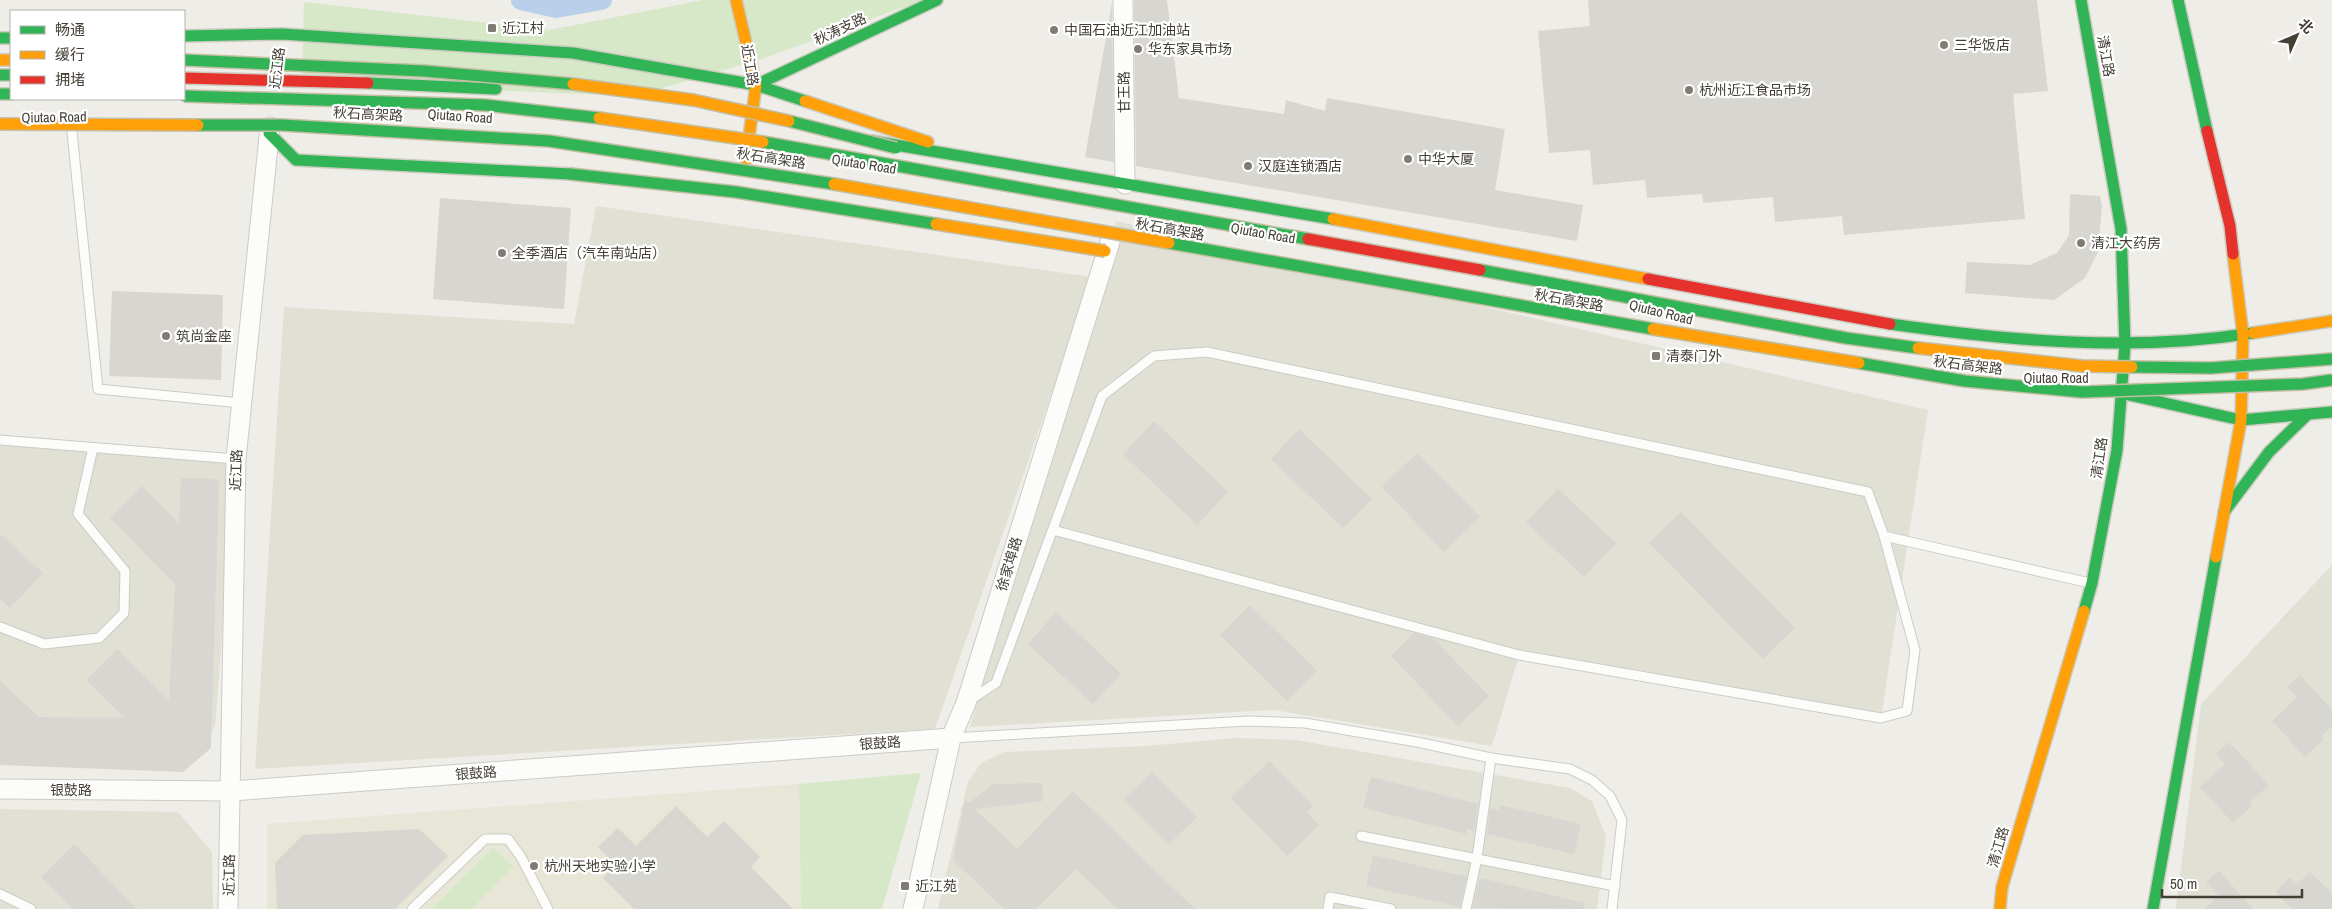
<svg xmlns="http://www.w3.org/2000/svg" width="2332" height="909" font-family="'Archivo Narrow','Noto Sans SC',sans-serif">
<rect width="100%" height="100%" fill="#eeede7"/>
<g fill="#e1e0d5">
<path d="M 596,206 L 1092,277 L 935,729 L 255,769 L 284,307 L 574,324 Z"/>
<path d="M 1116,221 L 1928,410 L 1881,718 L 1519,655 L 1492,746 L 1274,710 L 970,727 Z"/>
<path d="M 0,440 L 236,459 L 215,726 L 189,761 L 0,765 Z"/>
<path d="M 2332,565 L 2332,909 L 2176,909 L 2201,704 Z"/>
<path d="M 1236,738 L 1296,740 L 1570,788 L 1592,801 L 1606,836 L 1597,909 L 938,909 L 968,782 L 981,763 L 1004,752 L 1146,746 Z"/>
<path d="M 0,809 L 178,812 L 212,852 L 213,909 L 0,909 Z"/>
</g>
<path fill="#e8e6d7" d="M 799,784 L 801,909 L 267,909 L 267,824 Z"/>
<g fill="#d6e8c8">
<path d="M 703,0 L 923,0 L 762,59 L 635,96 L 302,83 L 304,2 L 549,30 Z"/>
<path d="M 921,773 L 882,909 L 801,909 L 799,784 Z"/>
<path d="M 493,848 L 513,866 L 472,909 L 431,909 Z"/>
</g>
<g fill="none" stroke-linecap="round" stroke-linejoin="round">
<path stroke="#bacfea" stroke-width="20" d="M 521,0 L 556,8 L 602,0"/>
</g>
<g fill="#d8d6d0">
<path d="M 1134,0 L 1167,0 L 1179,98 L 1284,114 L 1286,100 L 1325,111 L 1327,98 L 1505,129 L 1495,190 L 1583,205 L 1577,241 L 1136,166 Z"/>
<path d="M 1588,0 L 2037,0 L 2048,91 L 2013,94 L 2025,219 L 1844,235 L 1842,216 L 1775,222 L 1773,197 L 1703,203 L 1702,194 L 1647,198 L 1645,180 L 1593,185 L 1590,150 L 1549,153 L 1538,31 L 1590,26 Z"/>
<path d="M 1112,3 L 1114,162 L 1085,157 Z"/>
<path d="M 2070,194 L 2100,196 L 2102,206 L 2098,252 L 2085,278 L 2054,300 L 1965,293 L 1967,262 L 2030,265 L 2057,253 L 2069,235 Z"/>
<path d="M 440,198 L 571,208 L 564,309 L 433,299 Z"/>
<path d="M 112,291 L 223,295 L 221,380 L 109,376 Z"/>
<path d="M 1154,421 L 1228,492 L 1197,525 L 1123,454 Z"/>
<path d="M 1299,429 L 1372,499 L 1343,528 L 1271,459 Z"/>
<path d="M 1417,453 L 1480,517 L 1444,552 L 1382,487 Z"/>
<path d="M 181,478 L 219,479 L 211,748 L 183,772 L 0,765 L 0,681 L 39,717 L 125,718 L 86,680 L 117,649 L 169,700 L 175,584 L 110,518 L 142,486 L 179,524 Z"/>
<path d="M 1558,489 L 1616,543 L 1584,577 L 1526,522 Z"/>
<path d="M 1681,512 L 1795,628 L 1763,659 L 1649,543 Z"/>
<path d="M 0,534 L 43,573 L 10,608 L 0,599 Z"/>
<path d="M 1250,605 L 1317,671 L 1287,701 L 1220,635 Z"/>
<path d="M 1056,612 L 1121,674 L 1093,704 L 1028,644 Z"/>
<path d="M 1414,633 L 1434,639 L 1489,696 L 1458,726 L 1391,656 Z"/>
<path d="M 2300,675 L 2332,710 L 2332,726 L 2321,737 L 2323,740 L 2305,757 L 2272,721 L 2297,697 L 2287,687 Z"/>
<path d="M 2229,742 L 2269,785 L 2249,803 L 2252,806 L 2233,823 L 2200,787 L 2225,764 L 2216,754 Z"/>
<path d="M 1269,761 L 1313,806 L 1307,812 L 1319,825 L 1287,856 L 1231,798 Z"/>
<path d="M 1152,772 L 1197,817 L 1169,844 L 1124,799 Z"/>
<path d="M 1371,777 L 1478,804 L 1474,831 L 1467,829 L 1466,834 L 1363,808 Z"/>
<path d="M 1042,783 L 1043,801 L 975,809 L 1017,849 L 1073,791 L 1195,909 L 1117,909 L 1076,869 L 1036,909 L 1004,909 L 953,860 L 963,810 L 959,811 L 964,807 L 965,800 L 969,803 L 993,784 Z"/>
<path d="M 1500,805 L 1581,824 L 1574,854 L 1487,834 L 1490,808 L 1499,810 Z"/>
<path d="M 676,806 L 707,837 L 724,821 L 760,857 L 751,867 L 793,909 L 634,909 L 603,878 L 616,865 L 598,847 L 618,828 L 636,846 Z"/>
<path d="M 419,829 L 448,856 L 395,909 L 277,909 L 275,863 L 303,835 Z"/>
<path d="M 74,844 L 137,909 L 73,909 L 41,877 Z"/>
<path d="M 1373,855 L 1467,877 L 1460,907 L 1366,886 Z"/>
<path d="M 2219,871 L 2253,909 L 2204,909 L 2219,896 L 2206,882 Z"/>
<path d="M 2310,872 L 2332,893 L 2332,909 L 2292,909 L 2275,892 L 2290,877 L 2297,884 Z"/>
<path d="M 1485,879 L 1584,903 L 1584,909 L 1473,908 L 1479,880 Z"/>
</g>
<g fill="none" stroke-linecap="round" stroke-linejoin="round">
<defs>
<g id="lane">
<path d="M 72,132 L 98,389 L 241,403"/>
<path d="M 0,440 L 236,459"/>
<path d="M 1053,530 L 1519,655 L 1881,718 L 1907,711 L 1915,650 L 1884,536"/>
<path d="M 0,627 L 44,644 L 99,638 L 124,613 L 125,571 L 78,514 L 93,448"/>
<path d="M 970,700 L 996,683 L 1102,396 L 1154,356 L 1207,352 L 1868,492 L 1884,536 L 2090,583"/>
<path d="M 951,738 L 1248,721 L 1305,723 L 1417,742 L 1491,758 L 1570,769 L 1592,780 L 1610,796 L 1622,820 L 1612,909"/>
<path d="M 1361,836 L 1615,886"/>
<path d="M 0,894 L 31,909"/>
<path d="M 412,909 L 485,839 L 508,839 L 521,857 L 548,909"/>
<path d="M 1328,909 L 1330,897 L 1391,909"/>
<path d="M 1466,909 L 1477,858 L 1491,758"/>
</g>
<g id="street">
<path d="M 1123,0 L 1125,184"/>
<path d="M 0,789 L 231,791 L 951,738"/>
<path d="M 228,909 L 236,459 L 270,127"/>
<path d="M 913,909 L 951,738 L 966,703 L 1110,242"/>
</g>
<g id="fast">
<path d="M 2081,0 L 2121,229 L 2125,345 L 2117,450 L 2092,583 L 2084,611"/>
<path d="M 2178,0 L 2207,131"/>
<path d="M 184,36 L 282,34 L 573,53 L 756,85 L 805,101"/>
<path d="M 0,38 L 11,38"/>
<path d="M 0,75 L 11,75"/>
<path d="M 368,83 L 496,89"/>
<path d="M 756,85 L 937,0"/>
<path d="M 0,94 L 11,94"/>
<path d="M 269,133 L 296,160 L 570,174"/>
<path d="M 872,141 L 1333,219"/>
<path d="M 1890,324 C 2010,341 2133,352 2253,333"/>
<path d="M 2129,395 L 2241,420 L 2332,412"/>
<path d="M 2224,512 L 2269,452 L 2307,415"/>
<path d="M 2153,909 L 2216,557"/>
</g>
<g id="slow">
<path d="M 736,0 L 756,85 L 746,160"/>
<path d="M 0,60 L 11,60"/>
<path d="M 805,101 L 928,142"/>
<path d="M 1333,219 L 1648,279"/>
<path d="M 2253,333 L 2332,321"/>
<path d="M 2216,557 L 2241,420 L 2243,335 L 2233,254"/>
<path d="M 2000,909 L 2002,887 L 2084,611"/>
</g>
<g id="jam">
<path d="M 184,78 L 368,83"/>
<path d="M 2207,131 L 2230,226 L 2233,254"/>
<path d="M 1648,279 L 1890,324"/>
</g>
</defs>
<use href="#lane" stroke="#cccbc5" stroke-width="11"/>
<use href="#street" stroke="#cccbc5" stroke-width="21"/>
<use href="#fast" stroke="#cccbbf" stroke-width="14"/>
<use href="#slow" stroke="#cccbbf" stroke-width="14"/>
<use href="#jam" stroke="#cccbbf" stroke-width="14"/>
<use href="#lane" stroke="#fcfcfb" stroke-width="9"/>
<use href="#street" stroke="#fcfcfb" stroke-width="19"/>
<use href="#fast" stroke="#30b455" stroke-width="11"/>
<use href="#slow" stroke="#ff9f0a" stroke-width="11"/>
<use href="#jam" stroke="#e5322d" stroke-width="11"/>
<defs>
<g id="fast-bridge">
<path d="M 184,60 L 424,71 L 573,84"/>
<path d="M 184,96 L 485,105 L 599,118"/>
<path d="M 789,121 L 896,148"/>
<path d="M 198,125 L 282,125 L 549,141 L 834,184"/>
<path d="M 763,142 L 1308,239"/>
<path d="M 570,174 L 736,192 L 936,224"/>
<path d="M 1169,243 L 1653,329"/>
<path d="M 1480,270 L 1846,338 L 1918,348"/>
<path d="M 1859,363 L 1965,381 L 2082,392 L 2303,384 L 2332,380"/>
<path d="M 2132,367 L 2211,368 L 2332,359"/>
</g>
<g id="slow-bridge">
<path d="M 573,84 L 693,100 L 789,121"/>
<path d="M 599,118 L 763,142"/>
<path d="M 0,124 L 198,125"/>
<path d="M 834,184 L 1169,243"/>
<path d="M 936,224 L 1105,251"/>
<path d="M 1653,329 L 1859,363"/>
<path d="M 1918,348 L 2082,366 L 2132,367"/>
</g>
<path id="jam-bridge" d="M 1308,239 L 1480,270"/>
</defs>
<use href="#fast-bridge" stroke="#c4bea4" stroke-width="14" stroke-linecap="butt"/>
<use href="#slow-bridge" stroke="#c4bea4" stroke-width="14" stroke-linecap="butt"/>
<use href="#jam-bridge" stroke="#c4bea4" stroke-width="14" stroke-linecap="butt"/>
<use href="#fast-bridge" stroke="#30b455" stroke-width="11"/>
<use href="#slow-bridge" stroke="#ff9f0a" stroke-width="11"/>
<use href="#jam-bridge" stroke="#e5322d" stroke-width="11"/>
</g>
<g fill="#7f7c73" stroke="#fff" stroke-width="2">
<rect x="487" y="23" width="10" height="10" rx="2.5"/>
<circle cx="1054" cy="30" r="5"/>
<circle cx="1944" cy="45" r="5"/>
<circle cx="1138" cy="49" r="5"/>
<circle cx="1689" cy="90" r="5"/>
<circle cx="1408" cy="159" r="5"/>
<circle cx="1248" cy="166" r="5"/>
<circle cx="2081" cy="243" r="5"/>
<circle cx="502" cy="253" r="5"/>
<circle cx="166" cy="336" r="5"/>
<rect x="1651" y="351" width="10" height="10" rx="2.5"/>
<circle cx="534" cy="866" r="5"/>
<rect x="900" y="881" width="10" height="10" rx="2.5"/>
</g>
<g text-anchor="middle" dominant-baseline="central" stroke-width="4.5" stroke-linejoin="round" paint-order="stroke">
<g font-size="14" fill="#433f35" stroke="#fff" text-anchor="start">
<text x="502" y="28">近江村</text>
<text x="1064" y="30">中国石油近江加油站</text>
<text x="1954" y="45">三华饭店</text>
<text x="1148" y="49">华东家具市场</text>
<text x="1699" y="90">杭州近江食品市场</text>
<text x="1418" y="159">中华大厦</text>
<text x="1258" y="166">汉庭连锁酒店</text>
<text x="2091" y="243">清江大药房</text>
<text x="512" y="253">全季酒店（汽车南站店）</text>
<text x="176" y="336">筑尚金座</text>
<text x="1666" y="356">清泰门外</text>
<text x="544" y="866">杭州天地实验小学</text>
<text x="915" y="886">近江苑</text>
</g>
<g font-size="14" fill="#433f35" stroke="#fff">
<text transform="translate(840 29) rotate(-25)">秋涛支路</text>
<text transform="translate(2106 56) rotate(80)">清江路</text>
<text transform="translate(750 65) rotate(80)">近江路</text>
<text transform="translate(277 68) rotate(-83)">近江路</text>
<text transform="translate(1124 92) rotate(-91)">甘王路</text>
<text transform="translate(368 114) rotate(3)">秋石高架路</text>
<text transform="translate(460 116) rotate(4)">Qiutao Road</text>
<text transform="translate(54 117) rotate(-1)">Qiutao Road</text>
<text transform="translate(771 158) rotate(9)">秋石高架路</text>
<text transform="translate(864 164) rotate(9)">Qiutao Road</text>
<text transform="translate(1170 229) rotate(10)">秋石高架路</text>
<text transform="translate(1263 233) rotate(10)">Qiutao Road</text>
<text transform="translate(1569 300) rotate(10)">秋石高架路</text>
<text transform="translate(1661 312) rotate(14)">Qiutao Road</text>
<text transform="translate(1968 365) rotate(7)">秋石高架路</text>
<text x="2056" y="378">Qiutao Road</text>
<text transform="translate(2099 458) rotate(-82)">清江路</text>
<text transform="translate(236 470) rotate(-88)">近江路</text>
<text transform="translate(1009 564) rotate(-73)">徐家埠路</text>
<text transform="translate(880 743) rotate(-4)">银鼓路</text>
<text transform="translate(476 773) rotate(-4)">银鼓路</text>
<text x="71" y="790">银鼓路</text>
<text transform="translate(1998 847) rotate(-74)">清江路</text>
<text transform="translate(229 875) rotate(-89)">近江路</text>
</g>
</g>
<rect x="10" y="10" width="175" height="90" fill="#ffffff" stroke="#b4b2ae"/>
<rect x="20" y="26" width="25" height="8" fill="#30b455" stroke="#b4b2ae"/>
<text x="55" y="35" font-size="15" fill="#433f35">畅通</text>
<rect x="20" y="51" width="25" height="8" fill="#ff9f0a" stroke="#b4b2ae"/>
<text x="55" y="60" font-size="15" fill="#433f35">缓行</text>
<rect x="20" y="76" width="25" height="8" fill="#e5322d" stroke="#b4b2ae"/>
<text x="55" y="85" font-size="15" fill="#433f35">拥堵</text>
<g transform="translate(2297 35) rotate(45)" stroke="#ffffff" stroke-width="4" paint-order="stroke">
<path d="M0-4L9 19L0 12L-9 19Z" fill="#433f35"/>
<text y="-8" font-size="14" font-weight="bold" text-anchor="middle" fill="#433f35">北</text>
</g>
<path d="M2162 889v8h140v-8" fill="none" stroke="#433f35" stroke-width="2.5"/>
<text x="2170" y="889" font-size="15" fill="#433f35" stroke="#ffffff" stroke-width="4" paint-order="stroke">50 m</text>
</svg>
